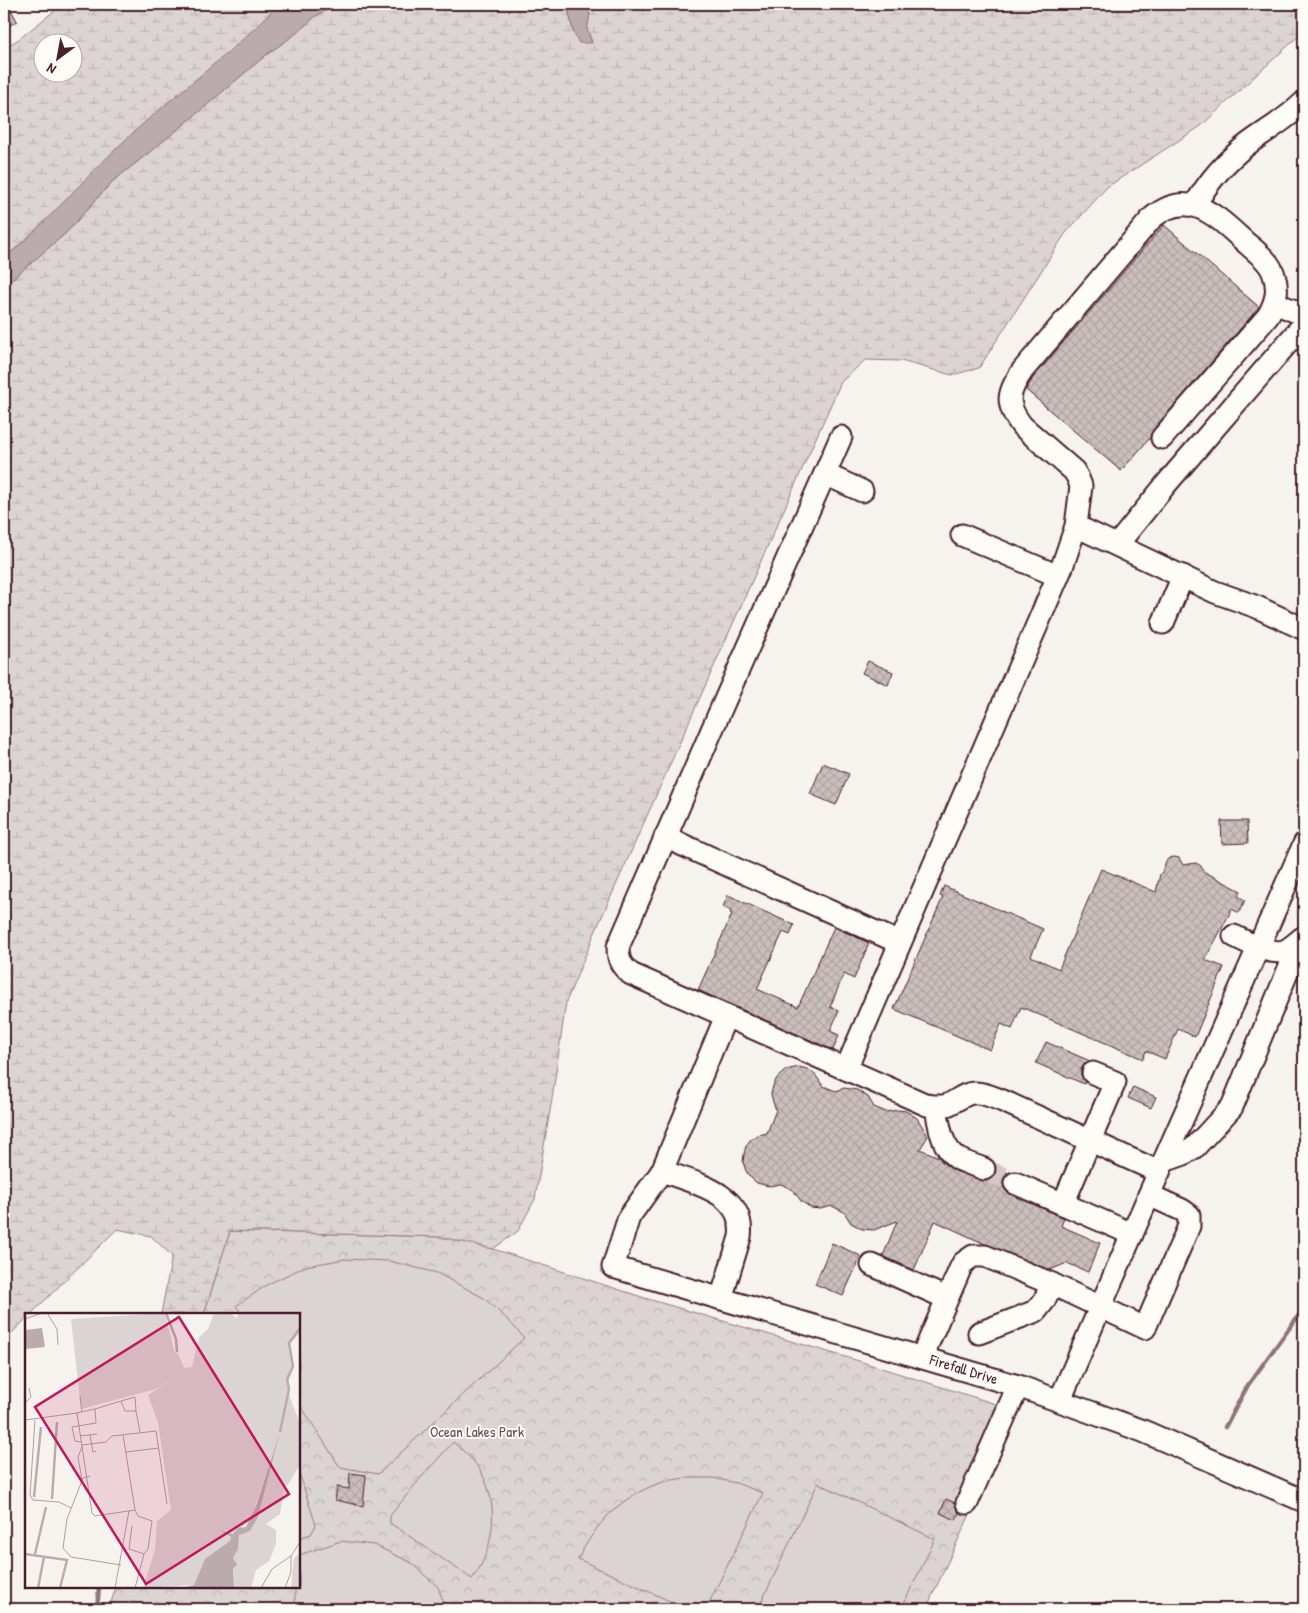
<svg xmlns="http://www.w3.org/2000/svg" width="1308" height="1613" font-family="'Patrick Hand',sans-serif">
<defs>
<pattern id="forest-crowns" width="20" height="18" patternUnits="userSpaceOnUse" patternTransform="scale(1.25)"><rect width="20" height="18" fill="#dcd4d2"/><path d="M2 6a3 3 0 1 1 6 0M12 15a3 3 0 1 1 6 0" fill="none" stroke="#beb6b4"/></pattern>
<pattern id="wetland-marsh" width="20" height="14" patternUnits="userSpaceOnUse" patternTransform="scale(1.25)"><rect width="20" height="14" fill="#dcd4d2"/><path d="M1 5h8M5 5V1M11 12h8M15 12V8" fill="none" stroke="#beb6b4"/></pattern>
<pattern id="building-cross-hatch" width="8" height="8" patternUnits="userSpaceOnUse" patternTransform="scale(1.25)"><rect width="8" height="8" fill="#cbbfbe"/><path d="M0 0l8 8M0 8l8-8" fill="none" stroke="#b0a4a3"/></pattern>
</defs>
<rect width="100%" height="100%" fill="#f6f3ef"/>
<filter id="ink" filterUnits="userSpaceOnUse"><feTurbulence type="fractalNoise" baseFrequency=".02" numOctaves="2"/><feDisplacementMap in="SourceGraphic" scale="10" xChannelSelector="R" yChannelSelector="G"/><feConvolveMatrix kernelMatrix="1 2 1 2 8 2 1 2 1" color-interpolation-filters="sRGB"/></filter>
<g filter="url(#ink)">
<path fill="url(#forest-crowns)" stroke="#937a7e" d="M 230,1231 L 441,1237 L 493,1249 L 648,1299 L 859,1361 L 1018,1411 L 926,1609 L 109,1609 L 116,1587 L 299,1587 L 299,1314 L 204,1314 Z"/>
<g fill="url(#wetland-marsh)" stroke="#937a7e" fill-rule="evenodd">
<path d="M 63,4 L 279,4 L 258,26 L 4,259 L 4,48 L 19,39 ZM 42,42 L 72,42 L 72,72 L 42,72 Z"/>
<path d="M 338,4 L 567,4 L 573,31 L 592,42 L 587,29 L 590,14 L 584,4 L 1304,4 L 1304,31 L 1201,126 L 1107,187 L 1065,234 L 979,368 L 952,375 L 901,361 L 865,360 L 841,382 L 596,930 L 566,1002 L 552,1099 L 535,1199 L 518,1231 L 493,1249 L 441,1237 L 230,1231 L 204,1314 L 161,1314 L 172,1256 L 151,1236 L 117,1229 L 31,1314 L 26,1314 L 26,1319 L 4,1341 L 4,286 L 66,233 L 112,182 L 181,127 L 266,55 L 294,35 L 316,16 Z"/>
</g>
<g fill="#dcd4d2" stroke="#937a7e">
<path d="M 345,1259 L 389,1261 L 437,1273 L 484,1298 L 509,1321 L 524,1338 L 378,1474 L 340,1467 L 299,1403 L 299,1314 L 242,1314 L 236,1306 L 268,1284 L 306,1266 Z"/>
<path d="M 453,1442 C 462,1450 471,1457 478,1467 C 500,1500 496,1549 472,1579 L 390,1523 L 390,1516 L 418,1481 Z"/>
<path d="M 299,1473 L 316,1525 L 311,1534 L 299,1538 Z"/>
<path d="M 687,1478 L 713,1478 L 736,1483 L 763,1493 L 706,1609 L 687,1609 L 578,1559 C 597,1522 620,1497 660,1483 C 669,1480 678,1479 687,1478 Z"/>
<path d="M 818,1483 L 935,1539 L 901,1609 L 758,1609 Z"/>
<path d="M 341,1541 L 374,1545 L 410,1562 L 438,1587 L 446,1609 L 297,1609 L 295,1602 L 295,1587 L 299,1587 L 299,1555 Z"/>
</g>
<g fill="#bbabac" stroke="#8e7378">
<path d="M 279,4 L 338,4 L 316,16 L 294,35 L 266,55 L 181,127 L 112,182 L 66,233 L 4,286 L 4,259 C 46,223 82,181 123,142 C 173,95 231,55 279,4 Z"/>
<path d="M 567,4 L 584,4 L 590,14 L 587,29 L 592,43 L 579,43 L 573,31 Z"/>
</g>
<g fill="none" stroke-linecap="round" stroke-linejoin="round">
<g stroke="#8e7378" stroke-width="4.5">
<path d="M 1225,1427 L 1248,1385 L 1304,1308"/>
<path d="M 97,1609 L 99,1587"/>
</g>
</g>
<g fill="url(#building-cross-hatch)" stroke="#4a1f2b">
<path d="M 4,4 L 8,4 L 17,21 L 4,29 Z"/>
<path d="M 1164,225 L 1259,307 L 1153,430 L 1150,438 L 1121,471 L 1026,390 L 1033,378 Z"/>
<path d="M 868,661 L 893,672 L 888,685 L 862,673 Z"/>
<path d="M 823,763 L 849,774 L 836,805 L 810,794 Z"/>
<path d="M 1221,821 L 1247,821 L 1248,843 L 1222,844 Z"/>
<path d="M 1174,857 L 1179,858 L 1183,865 L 1196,863 L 1201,866 L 1203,871 L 1241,891 L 1238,896 L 1245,900 L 1239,913 L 1232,909 L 1205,960 L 1224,967 L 1195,1037 L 1178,1029 L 1165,1059 L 1146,1051 L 1143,1059 L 1021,1007 L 1012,1029 L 1001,1024 L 990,1050 L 894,1009 L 943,897 L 940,896 L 944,886 L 1043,929 L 1031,956 L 1059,969 L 1101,869 L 1156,892 L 1160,874 L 1162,872 L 1166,861 L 1169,858 Z"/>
<path d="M 728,895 L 794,925 L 790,935 L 783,932 L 757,989 L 798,1007 L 834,927 L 869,943 L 854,979 L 844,974 L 830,1007 L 839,1011 L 830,1031 L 839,1035 L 833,1050 L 698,990 L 732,914 L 730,913 L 731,911 L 723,907 Z"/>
<path d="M 1046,1042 L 1090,1061 L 1085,1063 L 1081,1069 L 1081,1075 L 1085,1082 L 1084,1084 L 1036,1063 Z"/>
<path d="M 799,1067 L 807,1069 L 814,1073 L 823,1086 L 836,1091 L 844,1088 L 857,1090 L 868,1097 L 874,1107 L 886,1112 L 898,1110 L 906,1111 L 917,1118 L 928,1136 L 920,1149 L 939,1157 L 943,1163 L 955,1171 L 985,1181 L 992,1179 L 996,1173 L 996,1167 L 1008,1173 L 1004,1178 L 1003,1184 L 1005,1190 L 1010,1194 L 1064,1218 L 1061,1226 L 1100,1243 L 1088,1272 L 1067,1263 L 1050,1270 L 985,1244 L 935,1221 L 914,1270 L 883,1256 L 897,1221 L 874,1230 L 862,1229 L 851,1223 L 844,1212 L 832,1206 L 820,1209 L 811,1208 L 801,1201 L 793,1190 L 781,1184 L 769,1186 L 757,1183 L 750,1177 L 746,1171 L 743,1162 L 744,1154 L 746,1146 L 751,1139 L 758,1135 L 767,1133 L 776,1110 L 773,1102 L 771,1094 L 773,1086 L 777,1078 L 786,1070 Z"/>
<path d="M 1133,1087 L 1156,1097 L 1151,1108 L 1128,1098 Z"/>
<path d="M 832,1243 L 861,1256 L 843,1296 L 815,1284 Z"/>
<path d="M 350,1473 L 366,1475 L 363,1506 L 335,1500 L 337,1487 L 349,1489 Z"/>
<path d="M 946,1499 L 955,1503 L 957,1510 L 959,1512 L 956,1520 L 940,1513 Z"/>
</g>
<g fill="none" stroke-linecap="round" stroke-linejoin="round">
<path stroke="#d4c9c8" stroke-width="21" stroke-dasharray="21 11" stroke-linecap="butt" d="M 984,1169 L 1015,1183"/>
<defs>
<g id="minor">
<path d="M 1195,205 C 1208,182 1227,160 1248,144 C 1267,130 1287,119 1304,102"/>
<path d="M 1275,303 L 1304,315"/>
<path d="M 841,437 L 718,716 L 618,947 C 618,960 621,966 631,974 L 927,1105 C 933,1106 940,1107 947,1105 C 956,1102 965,1092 976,1093 C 985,1093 995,1098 1003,1101 L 1159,1172"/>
<path d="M 825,474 L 862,491"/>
<path d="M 1076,526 L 1215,592 L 1257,607 L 1304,629"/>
<path d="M 962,535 L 1058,576"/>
<path d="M 1117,545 L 1167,483 L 1304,324"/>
<path d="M 1163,623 L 1183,576"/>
<path d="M 665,837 L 900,943"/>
<path d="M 1234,936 C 1247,942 1269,955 1284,951 C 1290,949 1298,941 1304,937"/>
<path d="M 846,1069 L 1062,567 L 1076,526 L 1081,486 L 1078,478 L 1074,471 L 1022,426 C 1005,404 1007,393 1023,370 L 1152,218 C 1189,187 1216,216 1244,241 C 1255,251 1270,261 1274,275 C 1279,290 1276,302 1268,316 L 1162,438"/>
<path d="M 936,1107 C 939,1124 941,1147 957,1158 C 965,1163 975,1165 984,1169"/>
<path d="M 1164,1161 L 1184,1154 L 1195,1147 L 1232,1107 L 1301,939"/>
<path d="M 662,1171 L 726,1016"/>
<path d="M 1015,1183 L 1132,1234"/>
<path d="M 1063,1204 L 1115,1082 L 1093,1073"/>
<path d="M 872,1265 L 946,1298"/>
<path d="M 721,1299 L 740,1237 C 746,1193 694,1183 662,1171 L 629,1217 L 613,1267 L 1018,1386 L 1143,1431 L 1304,1501"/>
<path d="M 979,1333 L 1036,1311 L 1044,1301 L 1052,1284"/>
<path d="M 922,1357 L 960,1269 L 963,1263 L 973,1256 L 985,1256 L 1052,1284 L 1145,1328 L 1189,1226 L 1189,1215 L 1182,1210 L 1149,1195"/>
<path d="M 1060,1400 L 1159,1172 L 1304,844"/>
<path d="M 967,1503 L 1018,1386"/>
</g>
</defs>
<use href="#minor" stroke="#4a1f2b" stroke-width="25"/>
<use href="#minor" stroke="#fdfcf7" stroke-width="21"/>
</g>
</g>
<g text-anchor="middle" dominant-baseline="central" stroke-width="4" stroke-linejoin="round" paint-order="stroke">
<g font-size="15" fill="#4a1f2b" stroke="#fdfcf7">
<text transform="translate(964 1369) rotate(17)">Firefall Drive</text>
</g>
<g font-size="15" fill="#6e4c55" stroke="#fdfcf7">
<text x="477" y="1431">Ocean Lakes Park</text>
</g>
</g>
<g transform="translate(25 1313)">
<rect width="275" height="275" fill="#f6f3ef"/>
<path d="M 140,0 L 155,62 L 131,76 L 56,96 L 46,6 Z" fill="#dcd4d2"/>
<path d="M 189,0 L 204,0 L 212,5 L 214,0 L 275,0 L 275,20 L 264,32 L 269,54 L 264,67 L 264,82 L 275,110 L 275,152 L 259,178 L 255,201 L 241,211 L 251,217 L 251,231 L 244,248 L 231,257 L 226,275 L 209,275 L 208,256 L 211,253 L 208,245 L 213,234 L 214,222 L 233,204 L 253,126 L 225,208 L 209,221 L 198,216 L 206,224 L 205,228 L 180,247 L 169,272 L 118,275 L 130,237 L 132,208 L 146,197 L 133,110 L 123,82 L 154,62 L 149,39 L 153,40 L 159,55 L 167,54 L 174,24 L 183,16 ZM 275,240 L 275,275 L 266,275 L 269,245 Z" fill="#dcd4d2"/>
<path d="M 98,6 L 111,11 L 99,25 L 87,12 ZM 65,8 L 68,37 L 53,38 L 50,10 ZM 113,19 L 125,31 L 117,37 L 107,37 L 101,32 ZM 137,21 L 144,33 L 139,47 L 125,35 ZM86 33a7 7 0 1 1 14 0a7 7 0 1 1-14 0ZM 104,40 L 117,41 L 116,54 L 107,49 ZM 126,44 L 149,54 L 147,59 L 135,69 L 115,70 L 122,45 ZM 70,47 L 73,75 L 56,76 L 53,49 ZM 94,50 L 90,64 L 78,70 L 77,52 Z" fill="#dcd4d2"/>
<path d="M 17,15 L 20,34 L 0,36 L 0,17 ZM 255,119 L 233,204 L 225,218 L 214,222 L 213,236 L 208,245 L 212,252 L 208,256 L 209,275 L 157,275 L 169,272 L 180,246 L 205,228 L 206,224 L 196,217 L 208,221 L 213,215 L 221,214 L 231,193 Z" fill="#bbabac"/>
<path fill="none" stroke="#bbabac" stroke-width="2.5" d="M 141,0 L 151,26 L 152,39M 255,119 L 264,76 L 262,66 L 268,53 L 264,30 L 275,15M 9,184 L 16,114M 27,186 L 32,109M 0,241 L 42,247 L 35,275M 10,241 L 21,194M 13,275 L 19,244"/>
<path fill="none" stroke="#b19ea1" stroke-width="1" d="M 22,0 L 32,16 L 33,32M 0,6 L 17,0M 55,83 L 57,99M 0,90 L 6,84 L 4,75M 111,98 L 115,119M 52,100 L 67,200 L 70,203 L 110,197M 0,107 L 52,100 L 70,96 L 96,88 L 110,84 L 111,98 L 100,98 L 96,88M 10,107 L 5,182 L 8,187 L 34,189 L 46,195M 65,122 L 68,139 L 71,138M 98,122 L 110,197 L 113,203 L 127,208 L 123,236 L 119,241 L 104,236 L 107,213M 55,123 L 72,121M 56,129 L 50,128 L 47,114 L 71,110 L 70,96M 57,132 L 81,129 L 87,123 L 131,118 L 142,191M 57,134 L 53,144 L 57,167M 101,139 L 134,135M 65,163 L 58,165 L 42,206 L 38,235 L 46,244 L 96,252M 90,275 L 104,198M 110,275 L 119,241M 236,275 L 247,256 L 266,243M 260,275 L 266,259 L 266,243 L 275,229"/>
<path fill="#c2185b" fill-opacity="0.15" stroke="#c2185b" stroke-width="2.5" d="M 154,4 L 264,181 L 121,271 L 10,94 Z"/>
<rect width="275" height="275" fill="none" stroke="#4a1f2b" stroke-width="2.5"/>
</g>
<rect width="1308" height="1613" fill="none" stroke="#fdfcf7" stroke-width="20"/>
<rect x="10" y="10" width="1288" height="1593" fill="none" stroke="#4a1f2b" stroke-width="2" filter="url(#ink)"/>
<g transform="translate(58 58) rotate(212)"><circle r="24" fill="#fdfcf7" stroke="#b5a4a5"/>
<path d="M0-4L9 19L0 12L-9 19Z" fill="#4a1f2b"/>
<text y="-8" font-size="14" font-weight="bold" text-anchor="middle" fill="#4a1f2b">N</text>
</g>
</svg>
